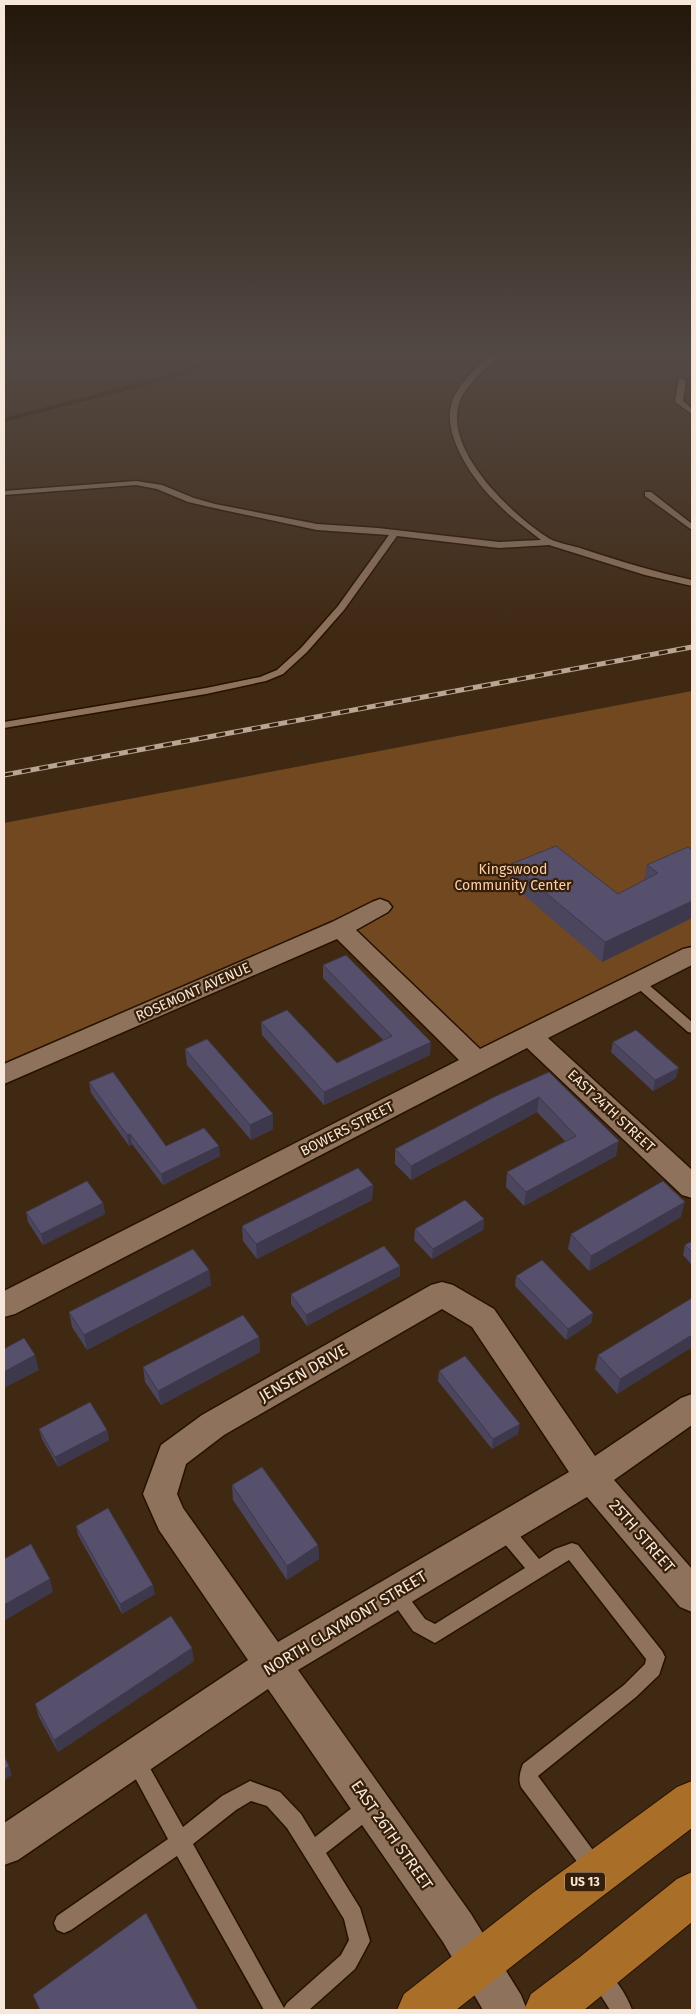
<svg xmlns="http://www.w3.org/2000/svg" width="696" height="2014" font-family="'Fira Sans',sans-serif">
<rect width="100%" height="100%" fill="#402913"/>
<path fill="#724820" d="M 692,691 L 692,953 L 485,1058 L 345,925 L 4,1075 L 4,823 Z"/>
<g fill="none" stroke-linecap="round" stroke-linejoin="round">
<path stroke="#271000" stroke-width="4" d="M 4,420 L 170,377 L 235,352"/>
<defs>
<g id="service">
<path d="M 494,352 L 502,352 C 488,368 468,381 460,401 C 441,449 514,517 550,539 C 558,543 574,546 583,549 C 619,561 655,572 692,580 L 692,586 L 645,575 L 549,545 L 499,548 L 397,536 L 344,610 L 307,652 L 283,674 L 266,681 L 206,694 L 4,728 L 4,722 L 206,688 L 260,677 L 277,670 L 301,648 L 338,606 L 389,535 L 317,530 L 214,508 L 188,502 L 157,489 L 136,485 L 4,495 L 4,491 L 136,481 L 162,485 L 194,498 L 215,504 L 317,524 L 378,528 L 499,542 L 541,540 C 526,528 510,517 497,503 C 474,481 441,435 452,402 C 459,382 479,366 494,352 Z"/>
<path d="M 679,378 L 686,380 L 683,401 L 692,409 L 692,414 L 675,402 Z"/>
<path d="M 645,492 L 651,492 L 692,524 L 692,530 L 645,496 Z"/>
<path d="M 638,978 L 642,979 L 692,1022 L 692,1033 L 688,1032 L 634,985 L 632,982 Z"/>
<path d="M 504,1522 L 510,1524 L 539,1559 L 555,1549 L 572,1543 L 578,1545 L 662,1651 L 665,1657 L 659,1675 L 636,1697 L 538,1776 L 601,1861 L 604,1868 L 601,1875 L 594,1878 L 587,1875 L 521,1787 C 518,1778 520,1773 523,1764 L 624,1685 L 645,1664 L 646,1659 L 569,1560 L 435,1643 L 413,1631 L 386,1593 L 389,1587 L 395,1585 L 401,1587 L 425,1619 L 435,1624 L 525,1568 L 498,1536 L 496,1530 L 498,1524 Z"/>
<path d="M 135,1752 L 142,1754 L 183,1827 L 222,1796 L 250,1781 L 280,1792 L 301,1814 L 315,1837 L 362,1800 L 369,1797 L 376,1800 L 379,1807 L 376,1814 L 326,1853 L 360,1908 L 370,1941 L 355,1969 L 309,2010 L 264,2010 L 177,1856 L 71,1930 L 64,1933 L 57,1930 L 54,1923 L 57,1916 L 168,1839 L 126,1761 L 128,1754 ZM 251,1801 L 267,1806 L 287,1828 L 344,1919 L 349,1940 L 341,1955 L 287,2003 L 284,2008 L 193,1844 L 236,1810 Z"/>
<path d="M 599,1967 C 613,1972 627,1996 632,2010 L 610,2010 L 589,1977 L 592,1970 Z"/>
</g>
<g id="minor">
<path d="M 380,899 L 388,902 L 392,907 L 388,912 L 356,930 L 480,1049 L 683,949 L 692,947 L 692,965 L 548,1038 L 692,1170 L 692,1198 L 682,1195 L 527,1048 L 15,1314 L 4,1317 L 4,1291 L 459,1060 L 337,939 L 4,1084 L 4,1064 L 332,922 L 372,902 Z"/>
<path d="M 442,1282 L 453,1285 L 494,1309 L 595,1456 L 681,1398 L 692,1394 L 692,1425 L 614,1480 L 692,1569 L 692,1612 L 680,1607 L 587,1497 L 298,1670 L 471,1914 L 521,1995 L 527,2010 L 483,2010 L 443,1942 L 268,1689 L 18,1860 L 4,1865 L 4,1823 L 248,1660 L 159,1530 L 143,1494 L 161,1445 L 202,1415 L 431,1285 ZM 442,1309 L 472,1327 L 569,1472 L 278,1642 L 183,1508 L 177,1494 L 186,1464 L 224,1435 Z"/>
</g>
<g id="primary">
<path d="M 692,1781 L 692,1828 L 566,1924 L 456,2010 L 397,2010 L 404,1994 L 534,1892 L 677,1787 Z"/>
<path d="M 692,1872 L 692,1922 L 584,2010 L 524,2010 L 531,1994 L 580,1957 L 677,1879 Z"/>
</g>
</defs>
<use href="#service" stroke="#261100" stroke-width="3"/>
<use href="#minor" stroke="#261100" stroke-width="3"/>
<use href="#primary" stroke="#261100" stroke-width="2"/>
<use href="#service" fill="#8e725b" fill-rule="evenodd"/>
<use href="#minor" fill="#8e725b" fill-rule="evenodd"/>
<use href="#primary" fill="#a96e28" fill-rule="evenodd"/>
<defs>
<path id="rail" d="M 4,775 L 692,647"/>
</defs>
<use href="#rail" stroke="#b8a595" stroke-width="5"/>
<use href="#rail" stroke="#361f09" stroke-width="3" stroke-dasharray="9" stroke-linecap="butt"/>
</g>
<g fill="#4b455e">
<path d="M 692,850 L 692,918 L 602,962 L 510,883 L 511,864 L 618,894 L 644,881 L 647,865 Z"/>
<path d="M 323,965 L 430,1055 L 324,1105 L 262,1035 L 261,1022 L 337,1063 L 383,1040 L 323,978 Z"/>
<path d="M 613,1042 L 676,1078 L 653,1091 L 611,1052 Z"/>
<path d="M 185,1049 L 273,1114 L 273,1129 L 251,1140 L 187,1065 Z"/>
<path d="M 549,1072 L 616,1156 L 524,1206 L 506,1187 L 507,1172 L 565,1141 L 537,1112 L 411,1180 L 395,1164 L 395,1149 Z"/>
<path d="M 89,1082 L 166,1146 L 220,1156 L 163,1185 L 132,1144 L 129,1146 L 91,1093 Z"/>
<path d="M 373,1185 L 372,1200 L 257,1259 L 243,1241 L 242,1226 Z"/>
<path d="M 103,1203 L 105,1214 L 43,1245 L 28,1222 L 26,1212 Z"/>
<path d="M 681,1217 L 589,1271 L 568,1249 L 571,1234 Z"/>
<path d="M 484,1219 L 483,1230 L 432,1259 L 414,1240 L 415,1229 Z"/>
<path d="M 692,1241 L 692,1265 L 683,1255 L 685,1245 Z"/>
<path d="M 209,1270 L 211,1285 L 87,1350 L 72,1327 L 69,1312 Z"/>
<path d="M 400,1276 L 307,1326 L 291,1304 L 291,1294 Z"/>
<path d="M 516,1276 L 593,1313 L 591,1323 L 566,1340 L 515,1286 Z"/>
<path d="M 692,1298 L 692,1347 L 617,1394 L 595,1369 L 598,1355 Z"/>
<path d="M 259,1337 L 260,1352 L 161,1405 L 145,1382 L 143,1367 Z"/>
<path d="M 439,1371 L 518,1434 L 492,1449 L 438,1381 Z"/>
<path d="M 39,1429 L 107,1430 L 109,1440 L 58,1467 L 42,1439 Z"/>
<path d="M 232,1485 L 318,1545 L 319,1559 L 287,1580 L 233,1500 Z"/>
<path d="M 76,1526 L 155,1594 L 122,1614 L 78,1535 Z"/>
<path d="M 194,1661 L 58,1752 L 39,1717 L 35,1704 Z"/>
</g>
<g fill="#3d384c">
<path d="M 692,901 L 692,918 L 602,962 L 605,942 Z"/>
<path d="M 431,1042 L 430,1055 L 324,1105 L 324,1092 Z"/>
<path d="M 679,1068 L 676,1078 L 653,1091 L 655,1080 Z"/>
<path d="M 539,1097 L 537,1112 L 411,1180 L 411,1166 Z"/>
<path d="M 273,1114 L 273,1129 L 251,1140 L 250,1125 Z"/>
<path d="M 130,1134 L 132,1144 L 129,1146 L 127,1135 Z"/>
<path d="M 619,1141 L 616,1156 L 524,1206 L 526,1192 Z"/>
<path d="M 219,1146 L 220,1156 L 163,1185 L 161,1174 Z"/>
<path d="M 373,1185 L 372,1200 L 257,1259 L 256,1244 Z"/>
<path d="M 685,1202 L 681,1217 L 589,1271 L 591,1256 Z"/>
<path d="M 103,1203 L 105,1214 L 43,1245 L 41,1234 Z"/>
<path d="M 484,1219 L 483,1230 L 432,1259 L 433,1249 Z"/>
<path d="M 400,1266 L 400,1276 L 307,1326 L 306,1315 Z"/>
<path d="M 209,1270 L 211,1285 L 87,1350 L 84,1335 Z"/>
<path d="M 593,1313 L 591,1323 L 566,1340 L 568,1329 Z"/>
<path d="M 692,1335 L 692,1347 L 617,1394 L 620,1379 Z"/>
<path d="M 259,1337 L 260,1352 L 161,1405 L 158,1391 Z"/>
<path d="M 35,1355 L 39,1370 L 4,1388 L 4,1372 Z"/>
<path d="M 520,1424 L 518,1434 L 492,1449 L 493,1439 Z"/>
<path d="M 107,1430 L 109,1440 L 58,1467 L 55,1457 Z"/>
<path d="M 318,1545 L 319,1559 L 287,1580 L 287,1566 Z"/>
<path d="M 50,1579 L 53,1592 L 4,1621 L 4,1605 Z"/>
<path d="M 153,1585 L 155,1594 L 122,1614 L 120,1604 Z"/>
<path d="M 192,1648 L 194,1661 L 58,1752 L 54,1740 Z"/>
<path d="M 9,1766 L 12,1775 L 4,1780 L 4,1770 Z"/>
</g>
<g fill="#57506d" stroke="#3d384c">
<path d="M 556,846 L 618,894 L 658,873 L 647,865 L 688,847 L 692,850 L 692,901 L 605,942 L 511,864 Z"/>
<path d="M 346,955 L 431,1042 L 324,1092 L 261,1022 L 287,1010 L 337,1063 L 392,1036 L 323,965 Z"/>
<path d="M 636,1030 L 679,1068 L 655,1080 L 613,1042 Z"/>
<path d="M 207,1039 L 273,1114 L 250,1125 L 185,1049 Z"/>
<path d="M 113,1072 L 166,1146 L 204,1128 L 219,1146 L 161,1174 L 130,1134 L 127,1135 L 89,1082 Z"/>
<path d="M 549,1072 L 619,1141 L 526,1192 L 507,1172 L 576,1136 L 539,1097 L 411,1166 L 395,1149 L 496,1096 Z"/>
<path d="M 358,1168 L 373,1185 L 256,1244 L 242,1226 Z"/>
<path d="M 87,1181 L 103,1203 L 41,1234 L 26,1212 Z"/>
<path d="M 663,1181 L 685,1202 L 591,1256 L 571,1234 Z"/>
<path d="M 465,1200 L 484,1219 L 433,1249 L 415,1229 Z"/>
<path d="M 692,1241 L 692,1252 L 685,1245 Z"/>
<path d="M 384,1246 L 400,1266 L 306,1315 L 291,1294 Z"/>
<path d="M 193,1249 L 209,1270 L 84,1335 L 69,1312 Z"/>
<path d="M 542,1260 L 593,1313 L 568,1329 L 516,1276 Z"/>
<path d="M 692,1298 L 692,1335 L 620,1379 L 598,1355 Z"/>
<path d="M 243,1315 L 259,1337 L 158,1391 L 143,1367 Z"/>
<path d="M 24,1338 L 35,1355 L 4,1372 L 4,1349 Z"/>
<path d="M 465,1356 L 520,1424 L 493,1439 L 439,1371 Z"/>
<path d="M 90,1402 L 107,1430 L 55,1457 L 39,1429 Z"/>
<path d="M 262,1467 L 318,1545 L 287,1566 L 232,1485 Z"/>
<path d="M 108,1508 L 153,1585 L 120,1604 L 76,1526 Z"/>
<path d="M 31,1544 L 50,1579 L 4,1605 L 4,1559 Z"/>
<path d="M 171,1616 L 192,1648 L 54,1740 L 35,1704 Z"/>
<path d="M 4,1756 L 9,1766 L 4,1770 Z"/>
<path d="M 146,1913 L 198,2010 L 40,2010 L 33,1995 Z"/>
</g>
<linearGradient id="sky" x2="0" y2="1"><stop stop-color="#23170a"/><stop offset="0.56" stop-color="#534944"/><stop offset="1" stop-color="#534944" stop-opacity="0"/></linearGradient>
<rect width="696" height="634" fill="url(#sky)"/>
<g text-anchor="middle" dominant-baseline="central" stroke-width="4.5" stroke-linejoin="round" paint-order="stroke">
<rect fill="#361f09" stroke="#bdab9b" stroke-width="1" x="565" y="1872.5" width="40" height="19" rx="4"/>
<g font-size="12" font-weight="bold" fill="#f7e7da">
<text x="585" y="1882">US 13</text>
</g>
<g font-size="14" fill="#fdd0ab" stroke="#361f09">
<text x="513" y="869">Kingswood<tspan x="513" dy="16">Community Center</tspan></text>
</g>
<g font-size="14" fill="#f7e7da" stroke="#361f09">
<text transform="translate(193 992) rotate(-24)">ROSEMONT AVENUE</text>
<text transform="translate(611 1111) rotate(43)">EAST 24TH STREET</text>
<text transform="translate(347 1129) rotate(-27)">BOWERS STREET</text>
</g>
<g font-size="16" fill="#f7e7da" stroke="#361f09">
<text transform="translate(303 1373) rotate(-30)">JENSEN DRIVE</text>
<text transform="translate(642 1536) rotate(49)">25TH STREET</text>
<text transform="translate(345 1623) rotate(-31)">NORTH CLAYMONT STREET</text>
<text transform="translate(392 1835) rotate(55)">EAST 26TH STREET</text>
</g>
</g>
<rect width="696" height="2014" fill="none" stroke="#f7e7da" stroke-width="10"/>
</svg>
